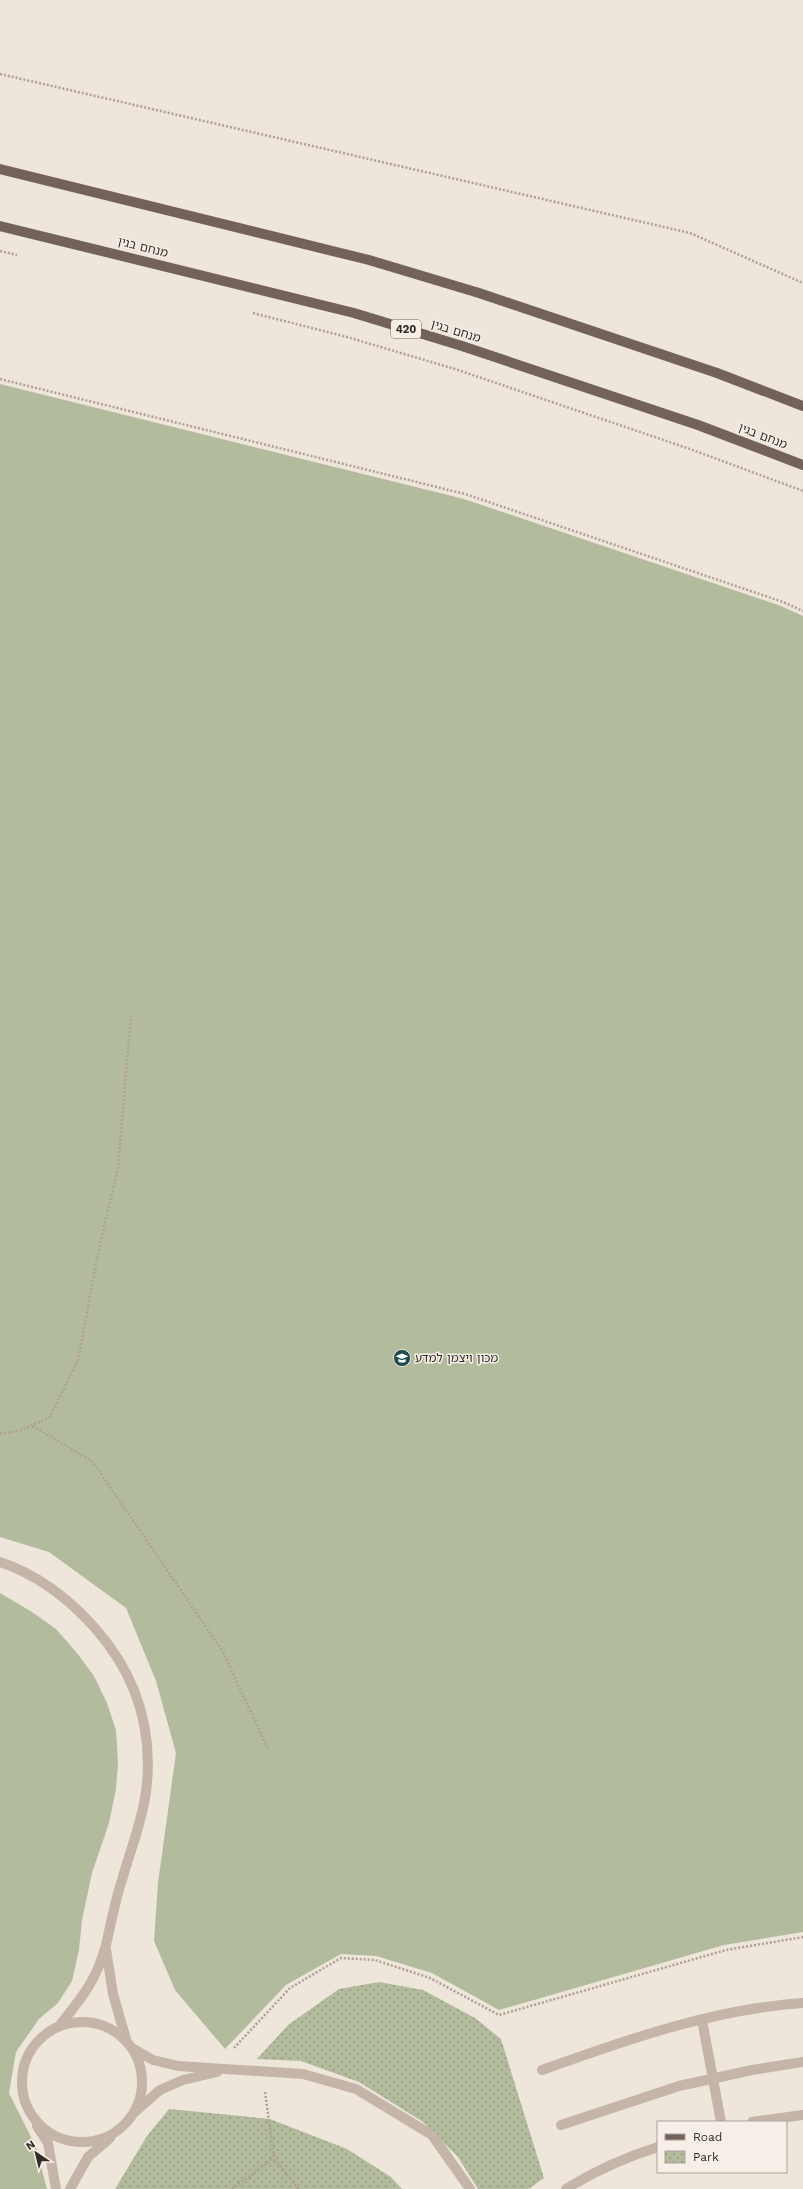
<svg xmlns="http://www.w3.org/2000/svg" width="803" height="2189" font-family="'Work Sans','Noto Sans Hebrew',sans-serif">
<defs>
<pattern id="park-dots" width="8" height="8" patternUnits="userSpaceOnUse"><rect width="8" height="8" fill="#b2bc9d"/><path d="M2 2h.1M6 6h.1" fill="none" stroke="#919980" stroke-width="1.8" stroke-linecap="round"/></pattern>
</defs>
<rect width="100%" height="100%" fill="#eee5db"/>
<g fill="#b2bc9d">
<path d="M 0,384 L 464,499 L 781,606 L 803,616 L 803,1932 L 724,1945 L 499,2010 L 432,1973 L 376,1956 L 341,1954 L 286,1985 L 225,2049 L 175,1990 L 154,1941 L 158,1883 L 176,1753 L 156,1681 L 126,1608 L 49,1552 L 0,1537 Z"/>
<path d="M 0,1593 L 32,1612 L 56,1629 L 77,1653 L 94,1676 L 107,1703 L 116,1730 L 118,1762 L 116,1789 L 109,1823 L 92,1873 L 82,1920 L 79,1950 L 72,1981 L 58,2003 L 39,2019 L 16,2052 L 9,2093 L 36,2147 L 47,2189 L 0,2189 Z"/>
</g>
<g fill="url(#park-dots)">
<path d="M 379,1982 L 423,1990 L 475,2018 L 501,2039 L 544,2178 L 529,2189 L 478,2189 L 458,2157 L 423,2122 L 359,2082 L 301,2061 L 257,2059 L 288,2025 L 339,1989 Z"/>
<path d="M 169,2109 L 270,2119 L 347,2149 L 391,2177 L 402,2189 L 115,2189 L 147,2136 Z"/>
</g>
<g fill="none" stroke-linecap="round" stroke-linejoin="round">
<g stroke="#b19f93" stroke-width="2.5" stroke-dasharray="2 2" stroke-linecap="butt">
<path d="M 0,74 L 690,233 L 803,283"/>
<path d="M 0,251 L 17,255"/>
<path d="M 253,313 L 347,337 L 455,369 L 690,449 L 803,491"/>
<path d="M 0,379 L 465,494 L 783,602 L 803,611"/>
<path d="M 33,1426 L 93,1462 L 223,1652 L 268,1749"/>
<path d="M 0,1434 L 22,1430 L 50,1417 L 78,1360 L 98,1253 L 118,1168 L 131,1014"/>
<path d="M 234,2048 L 290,1988 L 341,1958 L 375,1960 L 430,1978 L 499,2015 L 726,1950 L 803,1937"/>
<path d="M 265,2092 L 274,2158 L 298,2189"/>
<path d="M 232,2189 L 274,2158"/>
</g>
<g stroke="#c5b5a8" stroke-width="10">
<path d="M 0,1562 C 36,1574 68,1598 94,1627 C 136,1674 154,1729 146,1792 C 142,1822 130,1851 122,1880 C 115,1901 111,1923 106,1945 C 96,1981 83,1996 60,2025"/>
<path d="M 106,1949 L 113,1994 L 126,2039"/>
<path d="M 702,2020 L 721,2122"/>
<circle cx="82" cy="2082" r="60"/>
<path d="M 132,2048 L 153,2060 L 178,2066 L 303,2074 L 356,2089 L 432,2135 L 470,2189"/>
<path d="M 542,2070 C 626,2040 713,2009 803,2003"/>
<path d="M 136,2111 L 160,2090 L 183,2080 L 217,2072"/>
<path d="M 752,2122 L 803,2115"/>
<path d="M 561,2125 L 679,2086 L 752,2070 L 803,2062"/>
<path d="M 37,2126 L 48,2143 L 56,2189"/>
<path d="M 70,2189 L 88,2157 L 110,2138"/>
<path d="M 566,2189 C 595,2171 626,2157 658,2147"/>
</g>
<g stroke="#73625a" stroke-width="10">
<path d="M 0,169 L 369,260 L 479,293 L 717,373 L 803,406"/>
<path d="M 0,226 L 354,313 L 462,346 L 698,425 L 803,465"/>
</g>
</g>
<defs>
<symbol id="university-disc" viewBox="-11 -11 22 22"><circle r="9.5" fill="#224e50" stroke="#f7efe7"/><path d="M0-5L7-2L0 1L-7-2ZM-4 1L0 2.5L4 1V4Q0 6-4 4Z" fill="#fff"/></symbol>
</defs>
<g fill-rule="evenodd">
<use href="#university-disc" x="392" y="1348" width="20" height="20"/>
</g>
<g text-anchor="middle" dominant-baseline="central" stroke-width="3" stroke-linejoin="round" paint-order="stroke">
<rect fill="#f7efe7" stroke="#6e6661" stroke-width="1" x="391" y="320" width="30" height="18" rx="3"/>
<g font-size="11" font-weight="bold" fill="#332b28">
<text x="406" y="329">420</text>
</g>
<g font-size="12" fill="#332b28" stroke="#f7efe7">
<text transform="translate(143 247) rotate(14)">מנחם בגין</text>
<text transform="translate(456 331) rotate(17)">מנחם בגין</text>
<text transform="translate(763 436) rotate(21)">מנחם בגין</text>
</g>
<g font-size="12" fill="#332b28" stroke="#f7efe7" text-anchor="start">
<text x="415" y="1358">מכון ויצמן למדע</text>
</g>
</g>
<rect x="657" y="2121" width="130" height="52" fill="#f7efe7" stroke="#a9a19b"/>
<rect x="665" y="2134" width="20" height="6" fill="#73625a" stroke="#a9a19b"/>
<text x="693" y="2141" font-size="12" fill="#332b28">Road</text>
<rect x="665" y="2151" width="20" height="12" fill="url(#park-dots)" stroke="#a9a19b"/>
<text x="693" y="2161" font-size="12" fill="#332b28">Park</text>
<g transform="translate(36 2153) rotate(325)" stroke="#f7efe7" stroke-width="3" paint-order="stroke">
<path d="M0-3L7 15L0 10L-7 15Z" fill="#332b28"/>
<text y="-6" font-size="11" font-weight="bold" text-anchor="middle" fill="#332b28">N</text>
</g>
</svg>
